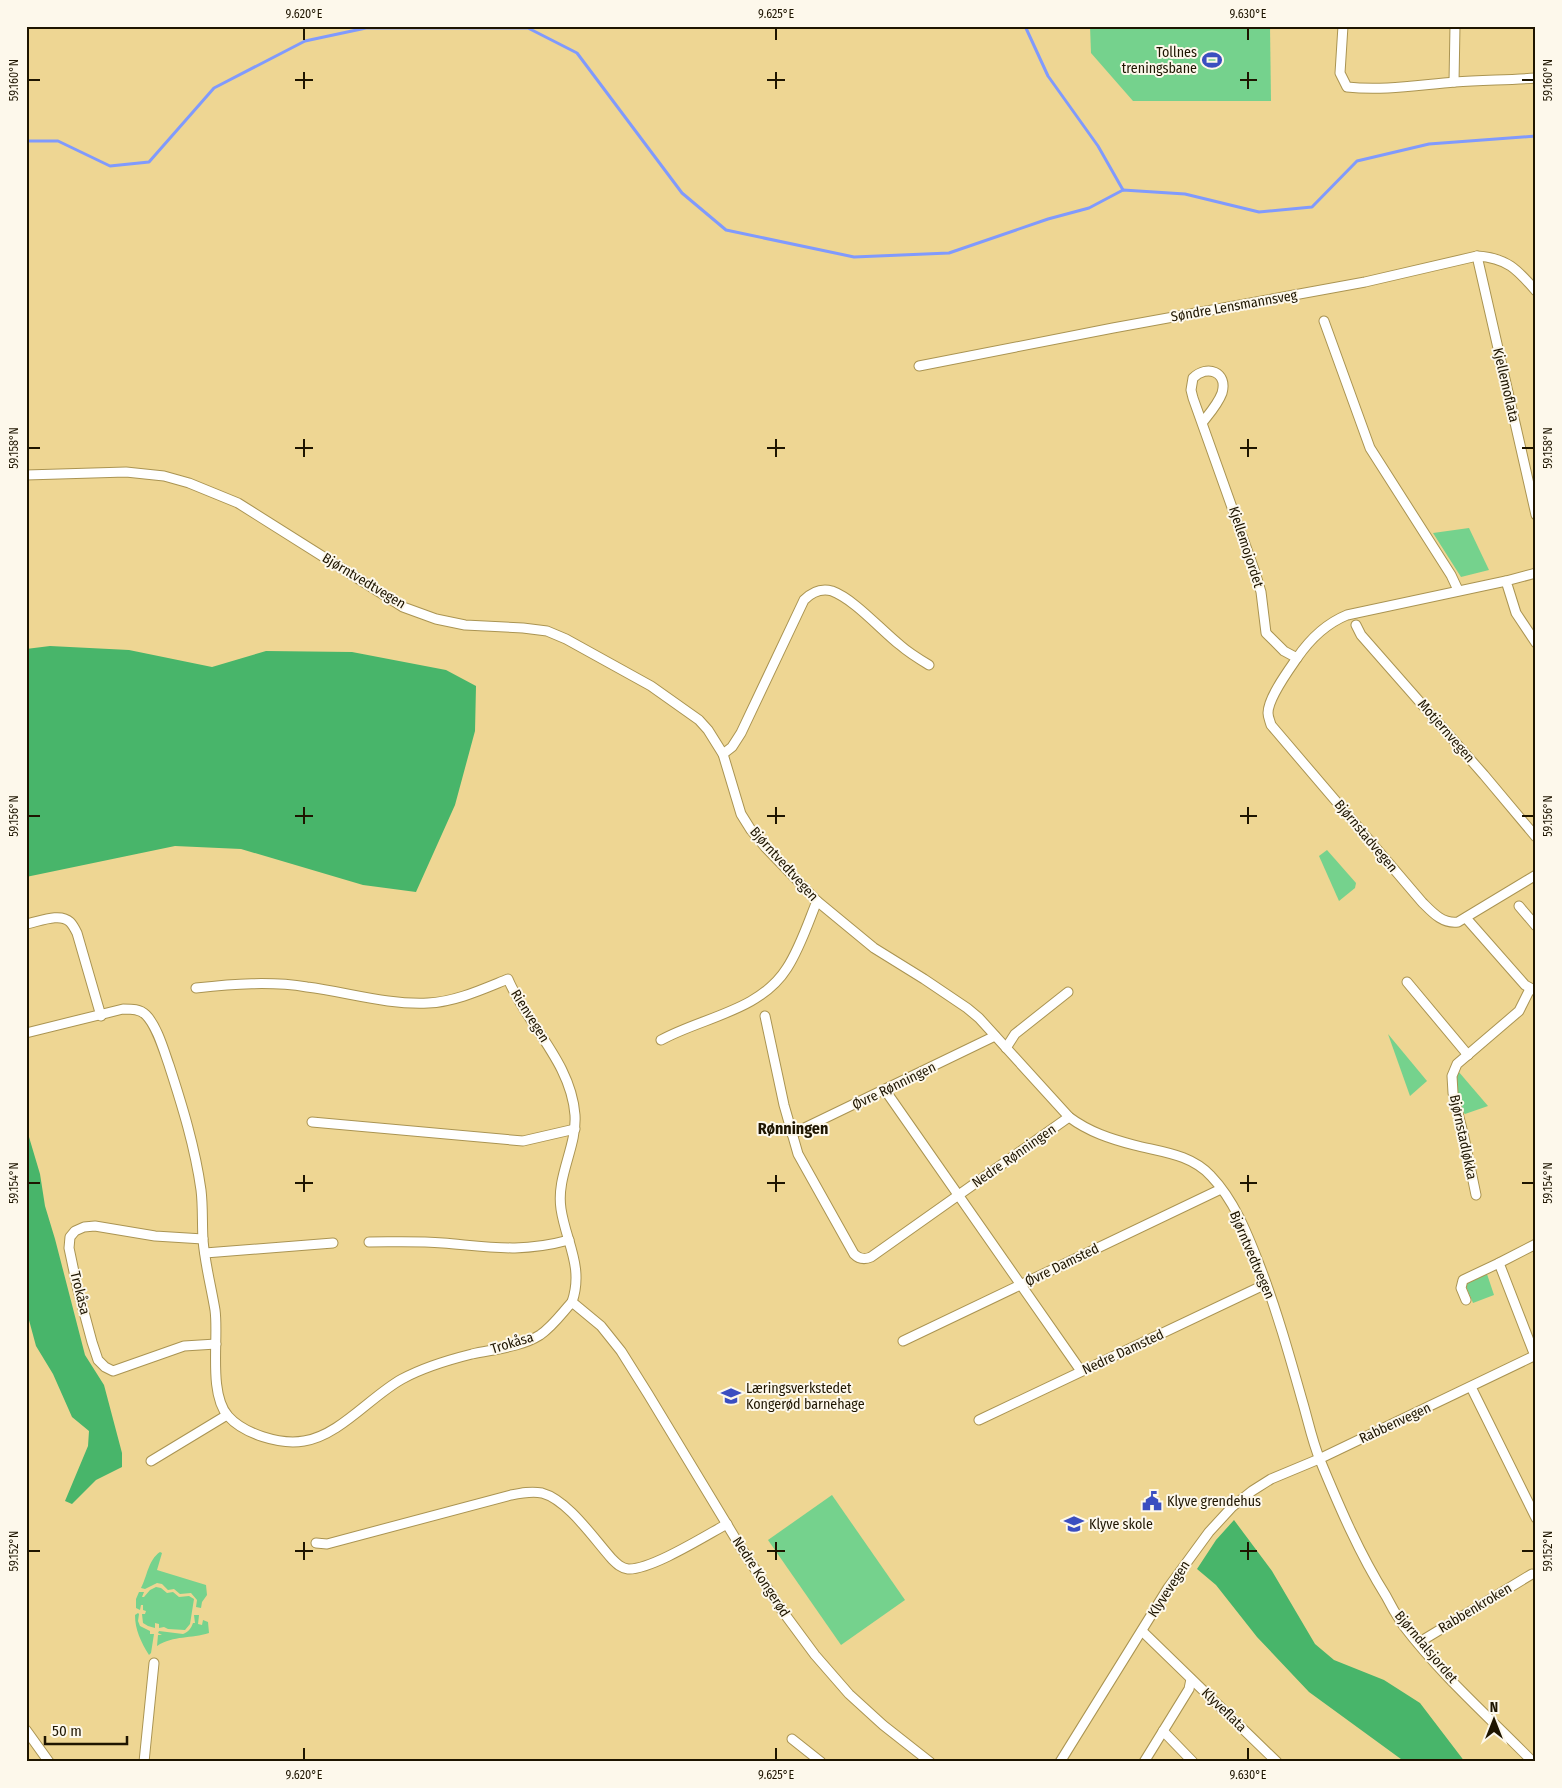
<svg xmlns="http://www.w3.org/2000/svg" width="1562" height="1788" font-family="'Fira Sans Condensed',sans-serif">
<rect width="100%" height="100%" fill="#eed693"/>
<g fill="#75d28d">
<path d="M 1090,26 L 1270,26 L 1271,101 L 1133,101 L 1091,53 Z"/>
<path d="M 1469,528 L 1489,570 L 1461,577 L 1433,533 Z"/>
<path d="M 1327,850 L 1356,883 L 1355,888 L 1339,901 L 1319,856 Z"/>
<path d="M 1388,1034 L 1427,1081 L 1410,1096 Z"/>
<path d="M 1458,1071 L 1488,1106 L 1465,1114 C 1455,1107 1454,1082 1458,1071 Z"/>
<path d="M 1487,1274 L 1494,1295 L 1473,1303 L 1465,1284 L 1467,1282 Z"/>
<path d="M 832,1495 L 905,1600 L 841,1645 L 768,1540 Z"/>
<path d="M 160,1552 L 162,1553 L 157,1570 L 206,1585 L 207,1595 L 202,1602 L 201,1608 L 196,1607 L 197,1600 L 191,1593 L 180,1594 L 174,1589 L 168,1590 L 162,1584 L 157,1583 L 145,1589 L 141,1588 C 147,1577 148,1560 160,1552 Z"/>
<path d="M 156,1587 L 161,1588 L 167,1593 L 173,1592 L 179,1597 L 189,1596 L 194,1599 L 190,1624 L 185,1630 L 168,1629 L 164,1627 L 159,1628 L 159,1624 L 155,1623 L 155,1628 L 148,1626 L 143,1623 L 142,1614 L 145,1614 L 146,1611 L 143,1610 L 143,1605 L 141,1605 L 140,1610 L 136,1608 L 136,1599 L 139,1592 L 144,1592 L 142,1597 L 144,1597 L 150,1590 Z"/>
<path d="M 138,1613 L 139,1614 L 138,1621 L 140,1626 L 150,1631 L 150,1634 L 154,1634 L 151,1653 L 149,1655 C 141,1642 135,1630 135,1615 Z"/>
<path d="M 194,1615 L 199,1615 L 198,1624 L 202,1625 L 203,1620 L 208,1622 L 209,1633 C 191,1639 174,1635 157,1646 L 158,1635 L 162,1635 L 158,1633 L 159,1631 L 183,1634 C 188,1632 191,1629 193,1623 L 195,1623 Z"/>
</g>
<g fill="#48b56a">
<path d="M 50,646 L 129,650 L 212,667 L 266,651 L 352,652 L 446,670 L 476,686 L 475,731 L 455,805 L 416,892 L 363,885 L 241,849 L 175,846 L 26,877 L 26,649 Z"/>
<path d="M 26,1136 L 29,1137 L 40,1174 L 45,1206 L 55,1239 L 85,1355 L 104,1385 L 122,1453 L 122,1467 L 96,1480 L 72,1504 L 65,1501 L 88,1446 L 89,1431 L 72,1417 L 53,1374 L 36,1346 L 26,1309 Z"/>
<path d="M 1234,1520 L 1272,1571 L 1315,1644 L 1334,1660 L 1384,1680 L 1420,1703 L 1465,1762 L 1405,1762 L 1309,1692 L 1257,1637 L 1216,1585 L 1197,1569 L 1216,1540 Z"/>
</g>
<g fill="none" stroke-linecap="round" stroke-linejoin="round">
<g stroke="#809afd" stroke-width="3">
<path d="M 1025,26 L 1048,76 L 1098,146 L 1123,190"/>
<path d="M 26,141 L 58,141 L 110,166 L 149,162 L 214,88 L 305,41 L 366,28 L 528,28 L 577,53 L 682,193 L 726,230 L 854,257 L 949,253 L 1048,219 L 1089,208 L 1123,190 L 1185,194 L 1259,212 L 1312,207 L 1357,161 L 1429,144 L 1536,136"/>
</g>
<defs>
<g id="minor">
<path d="M 1343,26 L 1340,73 L 1347,87 C 1383,91 1418,85 1455,82 C 1482,80 1509,80 1536,78"/>
<path d="M 1454,82 L 1455,26"/>
<path d="M 1477,256 L 1536,515"/>
<path d="M 1324,321 L 1370,448 L 1451,575 L 1458,590"/>
<path d="M 919,366 L 1113,328 L 1365,282 L 1477,256 C 1507,258 1517,269 1536,291"/>
<path d="M 1202,423 C 1209,414 1218,404 1222,393 C 1228,372 1207,364 1193,378 L 1191,390 L 1193,398 L 1255,572 L 1261,592 L 1266,633 L 1284,651 L 1297,658 C 1310,639 1325,624 1347,615 L 1506,581"/>
<path d="M 26,475 L 126,472 L 164,476 L 189,483 L 238,503 L 403,607 L 436,619 L 465,625 L 523,628 L 547,631 L 566,639 L 651,686 L 699,720 L 708,730 L 723,754 L 741,814 L 751,830 L 766,848 L 817,901 L 874,948 L 924,979 L 967,1008 L 979,1018 L 1069,1117 C 1089,1132 1111,1139 1134,1145 C 1161,1152 1191,1154 1211,1176 C 1234,1200 1247,1233 1259,1264 C 1276,1308 1289,1354 1302,1400 C 1308,1420 1312,1441 1320,1460 C 1339,1506 1359,1553 1386,1596 C 1391,1606 1397,1616 1403,1625 C 1441,1675 1489,1717 1533,1762"/>
<path d="M 1536,573 L 1506,581 L 1516,613 L 1536,643"/>
<path d="M 1356,625 L 1361,635 L 1484,775 L 1536,837"/>
<path d="M 1297,658 C 1288,671 1268,698 1268,713 C 1268,717 1270,721 1271,725 L 1422,902 C 1432,912 1442,924 1458,922 L 1536,875"/>
<path d="M 723,754 L 732,747 L 741,733 L 804,600 C 812,592 821,588 832,591 C 854,599 881,630 900,645 C 909,653 919,659 929,665"/>
<path d="M 1519,906 L 1536,926"/>
<path d="M 1466,918 L 1525,985 L 1536,991"/>
<path d="M 26,924 C 38,922 60,912 70,922 C 73,925 75,929 77,933 L 101,1016"/>
<path d="M 1407,982 L 1468,1055"/>
<path d="M 196,988 C 233,984 270,981 307,987 C 347,992 387,1005 428,1003 C 455,1002 483,989 508,979 C 527,1025 571,1062 575,1115 C 577,1147 556,1176 561,1209 C 566,1242 584,1267 572,1302"/>
<path d="M 765,1016 L 784,1105 L 798,1154 L 854,1254 C 859,1259 864,1260 871,1257 L 1069,1117"/>
<path d="M 26,1033 L 123,1009 C 132,1009 140,1009 146,1015 C 157,1026 164,1051 169,1065 C 182,1105 195,1147 201,1190 C 203,1206 202,1223 203,1240 C 205,1264 211,1286 215,1310 C 219,1338 208,1393 228,1416 C 244,1434 280,1445 304,1441 C 339,1436 371,1396 402,1379 C 424,1367 448,1360 472,1354 C 495,1349 521,1347 540,1335 C 553,1326 562,1313 572,1302 L 601,1326 L 621,1351 L 648,1394 L 740,1546 L 781,1609 L 815,1655 L 849,1694 L 883,1725 L 930,1762"/>
<path d="M 661,1040 C 703,1017 760,1011 787,968 C 800,948 808,923 817,901"/>
<path d="M 1006,1048 L 1015,1034 L 1068,992"/>
<path d="M 885,1090 L 1081,1371"/>
<path d="M 312,1122 L 523,1141 L 575,1129"/>
<path d="M 792,1134 L 995,1036"/>
<path d="M 1476,1195 L 1464,1137 L 1453,1093 L 1452,1076 L 1457,1064 L 1519,1011 L 1530,989"/>
<path d="M 203,1239 L 155,1236 L 95,1226 L 84,1227 L 75,1231 L 70,1237 L 69,1248 L 77,1286 L 92,1342 L 98,1360 L 105,1367 L 113,1371 L 184,1346 L 216,1344"/>
<path d="M 369,1242 C 394,1242 418,1241 443,1243 C 491,1247 521,1253 569,1240"/>
<path d="M 205,1253 L 333,1243"/>
<path d="M 1466,1300 L 1461,1288 L 1463,1280 L 1499,1263"/>
<path d="M 903,1341 L 1221,1189"/>
<path d="M 1535,1356 L 1499,1263 L 1536,1244"/>
<path d="M 1471,1387 L 1536,1518"/>
<path d="M 979,1420 L 1266,1284"/>
<path d="M 151,1461 L 227,1415"/>
<path d="M 316,1543 L 327,1544 L 511,1495 C 521,1493 531,1491 542,1493 C 568,1500 594,1539 612,1559 C 617,1564 621,1568 628,1569 C 651,1570 705,1536 727,1524"/>
<path d="M 1142,1631 L 1277,1762"/>
<path d="M 1418,1643 L 1532,1574"/>
<path d="M 26,1730 L 49,1762"/>
<path d="M 1163,1731 L 1193,1762"/>
<path d="M 792,1739 L 821,1762"/>
<path d="M 144,1762 L 154,1663"/>
<path d="M 1060,1762 L 1168,1588 L 1209,1532 L 1232,1507 L 1252,1491 L 1271,1479 L 1319,1459 L 1536,1355"/>
<path d="M 1144,1762 L 1189,1689 L 1191,1679"/>
</g>
</defs>
<use href="#minor" stroke="#aa9452" stroke-width="11"/>
<use href="#minor" stroke="#fff" stroke-width="9"/>
</g>
<path fill="none" stroke="#1e1500" stroke-width="2" d="M 304,28 L 304,40M 776,28 L 776,40M 1248,28 L 1248,40M 304,72 L 304,89M 776,72 L 776,89M 1248,72 L 1248,89M 28,80 L 40,80M 295,80 L 313,80M 767,80 L 785,80M 1240,80 L 1257,80M 1522,80 L 1534,80M 304,439 L 304,457M 776,439 L 776,457M 1248,439 L 1248,457M 28,448 L 40,448M 295,448 L 313,448M 767,448 L 785,448M 1240,448 L 1257,448M 1522,448 L 1534,448M 304,807 L 304,824M 776,807 L 776,824M 1248,807 L 1248,824M 28,816 L 40,816M 295,816 L 313,816M 767,816 L 785,816M 1240,816 L 1257,816M 1522,816 L 1534,816M 304,1175 L 304,1192M 776,1175 L 776,1192M 1248,1175 L 1248,1192M 28,1183 L 40,1183M 295,1183 L 313,1183M 767,1183 L 785,1183M 1240,1183 L 1257,1183M 1522,1183 L 1534,1183M 304,1542 L 304,1560M 776,1542 L 776,1560M 1248,1542 L 1248,1560M 28,1551 L 40,1551M 295,1551 L 313,1551M 767,1551 L 785,1551M 1240,1551 L 1257,1551M 1522,1551 L 1534,1551M 304,1748 L 304,1760M 776,1748 L 776,1760M 1248,1748 L 1248,1760"/>
<defs>
<symbol id="stadium-bare" viewBox="-9 -9 18 18"><path d="M0-5a6.5 5 0 1 0 0 10a6.5 5 0 1 0 0-10ZM-3.5-1.8h7v3.6h-7Z" fill="#3b4ec0" stroke="#fdf8eb" stroke-width="2.5" paint-order="stroke"/></symbol>
<symbol id="school-bare" viewBox="-9 -9 18 18"><path d="M0-5L7-2L0 1L-7-2ZM-4 1L0 2.5L4 1V4Q0 6-4 4Z" fill="#3b4ec0" stroke="#fdf8eb" stroke-width="2.5" paint-order="stroke"/></symbol>
<symbol id="civic-bare" viewBox="-9 -9 18 18"><path d="M-.6-6.5H3V-4.5H.6V-3L4-1V1h2V6H-6V1h2V-1L-.6-3ZM-1.2 2.5V6h2.4V2.5Z" fill="#3b4ec0" stroke="#fdf8eb" stroke-width="2.5" paint-order="stroke"/></symbol>
</defs>
<g fill-rule="evenodd">
<use href="#stadium-bare" x="1198" y="46" width="28" height="28"/>
<use href="#school-bare" x="717" y="1382" width="28" height="28"/>
<use href="#civic-bare" x="1138" y="1487" width="28" height="28"/>
<use href="#school-bare" x="1060" y="1510" width="28" height="28"/>
</g>
<g text-anchor="middle" dominant-baseline="central" stroke-width="4" stroke-linejoin="round" paint-order="stroke">
<g font-size="14" fill="#1e1500" stroke="#fdf8eb" text-anchor="start">
<text x="1197" y="52" text-anchor="end">Tollnes<tspan x="1197" dy="16">treningsbane</tspan></text>
<text x="746" y="1388">Læringsverkstedet<tspan x="746" dy="16">Kongerød barnehage</tspan></text>
<text x="1167" y="1501">Klyve grendehus</text>
<text x="1089" y="1524">Klyve skole</text>
</g>
<g font-size="14" fill="#1e1500" stroke="#fdf8eb">
<text transform="translate(1234 306) rotate(-10)">Søndre Lensmannsveg</text>
<text transform="translate(1506 385) rotate(77)">Kjellemoflata</text>
<text transform="translate(1246 547) rotate(72)">Kjellemojordet</text>
<text transform="translate(364 581) rotate(31)">Bjørntvedtvegen</text>
<text transform="translate(1446 731) rotate(49)">Motjernvegen</text>
<text transform="translate(1366 836) rotate(50)">Bjørnstadvegen</text>
<text transform="translate(784 864) rotate(48)">Bjørntvedtvegen</text>
<text transform="translate(530 1016) rotate(58)">Rienvegen</text>
<text transform="translate(894 1086) rotate(-26)">Øvre Rønningen</text>
<text transform="translate(1463 1137) rotate(78)">Bjørnstadløkka</text>
<text transform="translate(1014 1156) rotate(-35)">Nedre Rønningen</text>
<text transform="translate(1252 1255) rotate(67)">Bjørntvedtvegen</text>
<text transform="translate(1062 1265) rotate(-26)">Øvre Damsted</text>
<text transform="translate(80 1293) rotate(76)">Trokåsa</text>
<text transform="translate(512 1343) rotate(-17)">Trokåsa</text>
<text transform="translate(1123 1352) rotate(-25)">Nedre Damsted</text>
<text transform="translate(1395 1423) rotate(-25)">Rabbenvegen</text>
<text transform="translate(761 1577) rotate(57)">Nedre Kongerød</text>
<text transform="translate(1169 1589) rotate(-57)">Klyvevegen</text>
<text transform="translate(1475 1608) rotate(-31)">Rabbenkroken</text>
<text transform="translate(1426 1647) rotate(50)">Bjørndalsjordet</text>
<text transform="translate(1224 1710) rotate(44)">Klyveflata</text>
</g>
<g font-size="16" font-weight="bold" fill="#1e1500" stroke="#fdf8eb">
<text x="793" y="1128">Rønningen</text>
</g>
</g>
<rect width="1562" height="1788" fill="none" stroke="#fdf8eb" stroke-width="55"/>
<g transform="translate(1494 1720)" stroke="#fdf8eb" stroke-width="4" paint-order="stroke">
<path d="M0-4L9 19L0 12L-9 19Z" fill="#1e1500"/>
<text y="-8" font-size="14" font-weight="bold" text-anchor="middle" fill="#1e1500">N</text>
</g>
<path d="M45 1736v8h82v-8" fill="none" stroke="#1e1500" stroke-width="2.5"/>
<text x="52" y="1736" font-size="15" fill="#1e1500" stroke="#fdf8eb" stroke-width="4" paint-order="stroke">50 m</text>
<rect x="28" y="28" width="1506" height="1732" fill="none" stroke="#1e1500" stroke-width="2"/>
<g font-size="12" text-anchor="middle" fill="#1e1500">
<text x="304" y="18">9.620°E</text>
<text x="776" y="18">9.625°E</text>
<text x="1248" y="18">9.630°E</text>
<text transform="translate(14 80) rotate(-90)" y="4">59.160°N</text>
<text transform="translate(1548 80) rotate(-90)" y="4">59.160°N</text>
<text transform="translate(14 448) rotate(-90)" y="4">59.158°N</text>
<text transform="translate(1548 448) rotate(-90)" y="4">59.158°N</text>
<text transform="translate(14 816) rotate(-90)" y="4">59.156°N</text>
<text transform="translate(1548 816) rotate(-90)" y="4">59.156°N</text>
<text transform="translate(14 1183) rotate(-90)" y="4">59.154°N</text>
<text transform="translate(1548 1183) rotate(-90)" y="4">59.154°N</text>
<text transform="translate(14 1551) rotate(-90)" y="4">59.152°N</text>
<text transform="translate(1548 1551) rotate(-90)" y="4">59.152°N</text>
<text x="304" y="1779">9.620°E</text>
<text x="776" y="1779">9.625°E</text>
<text x="1248" y="1779">9.630°E</text>
</g>
</svg>
